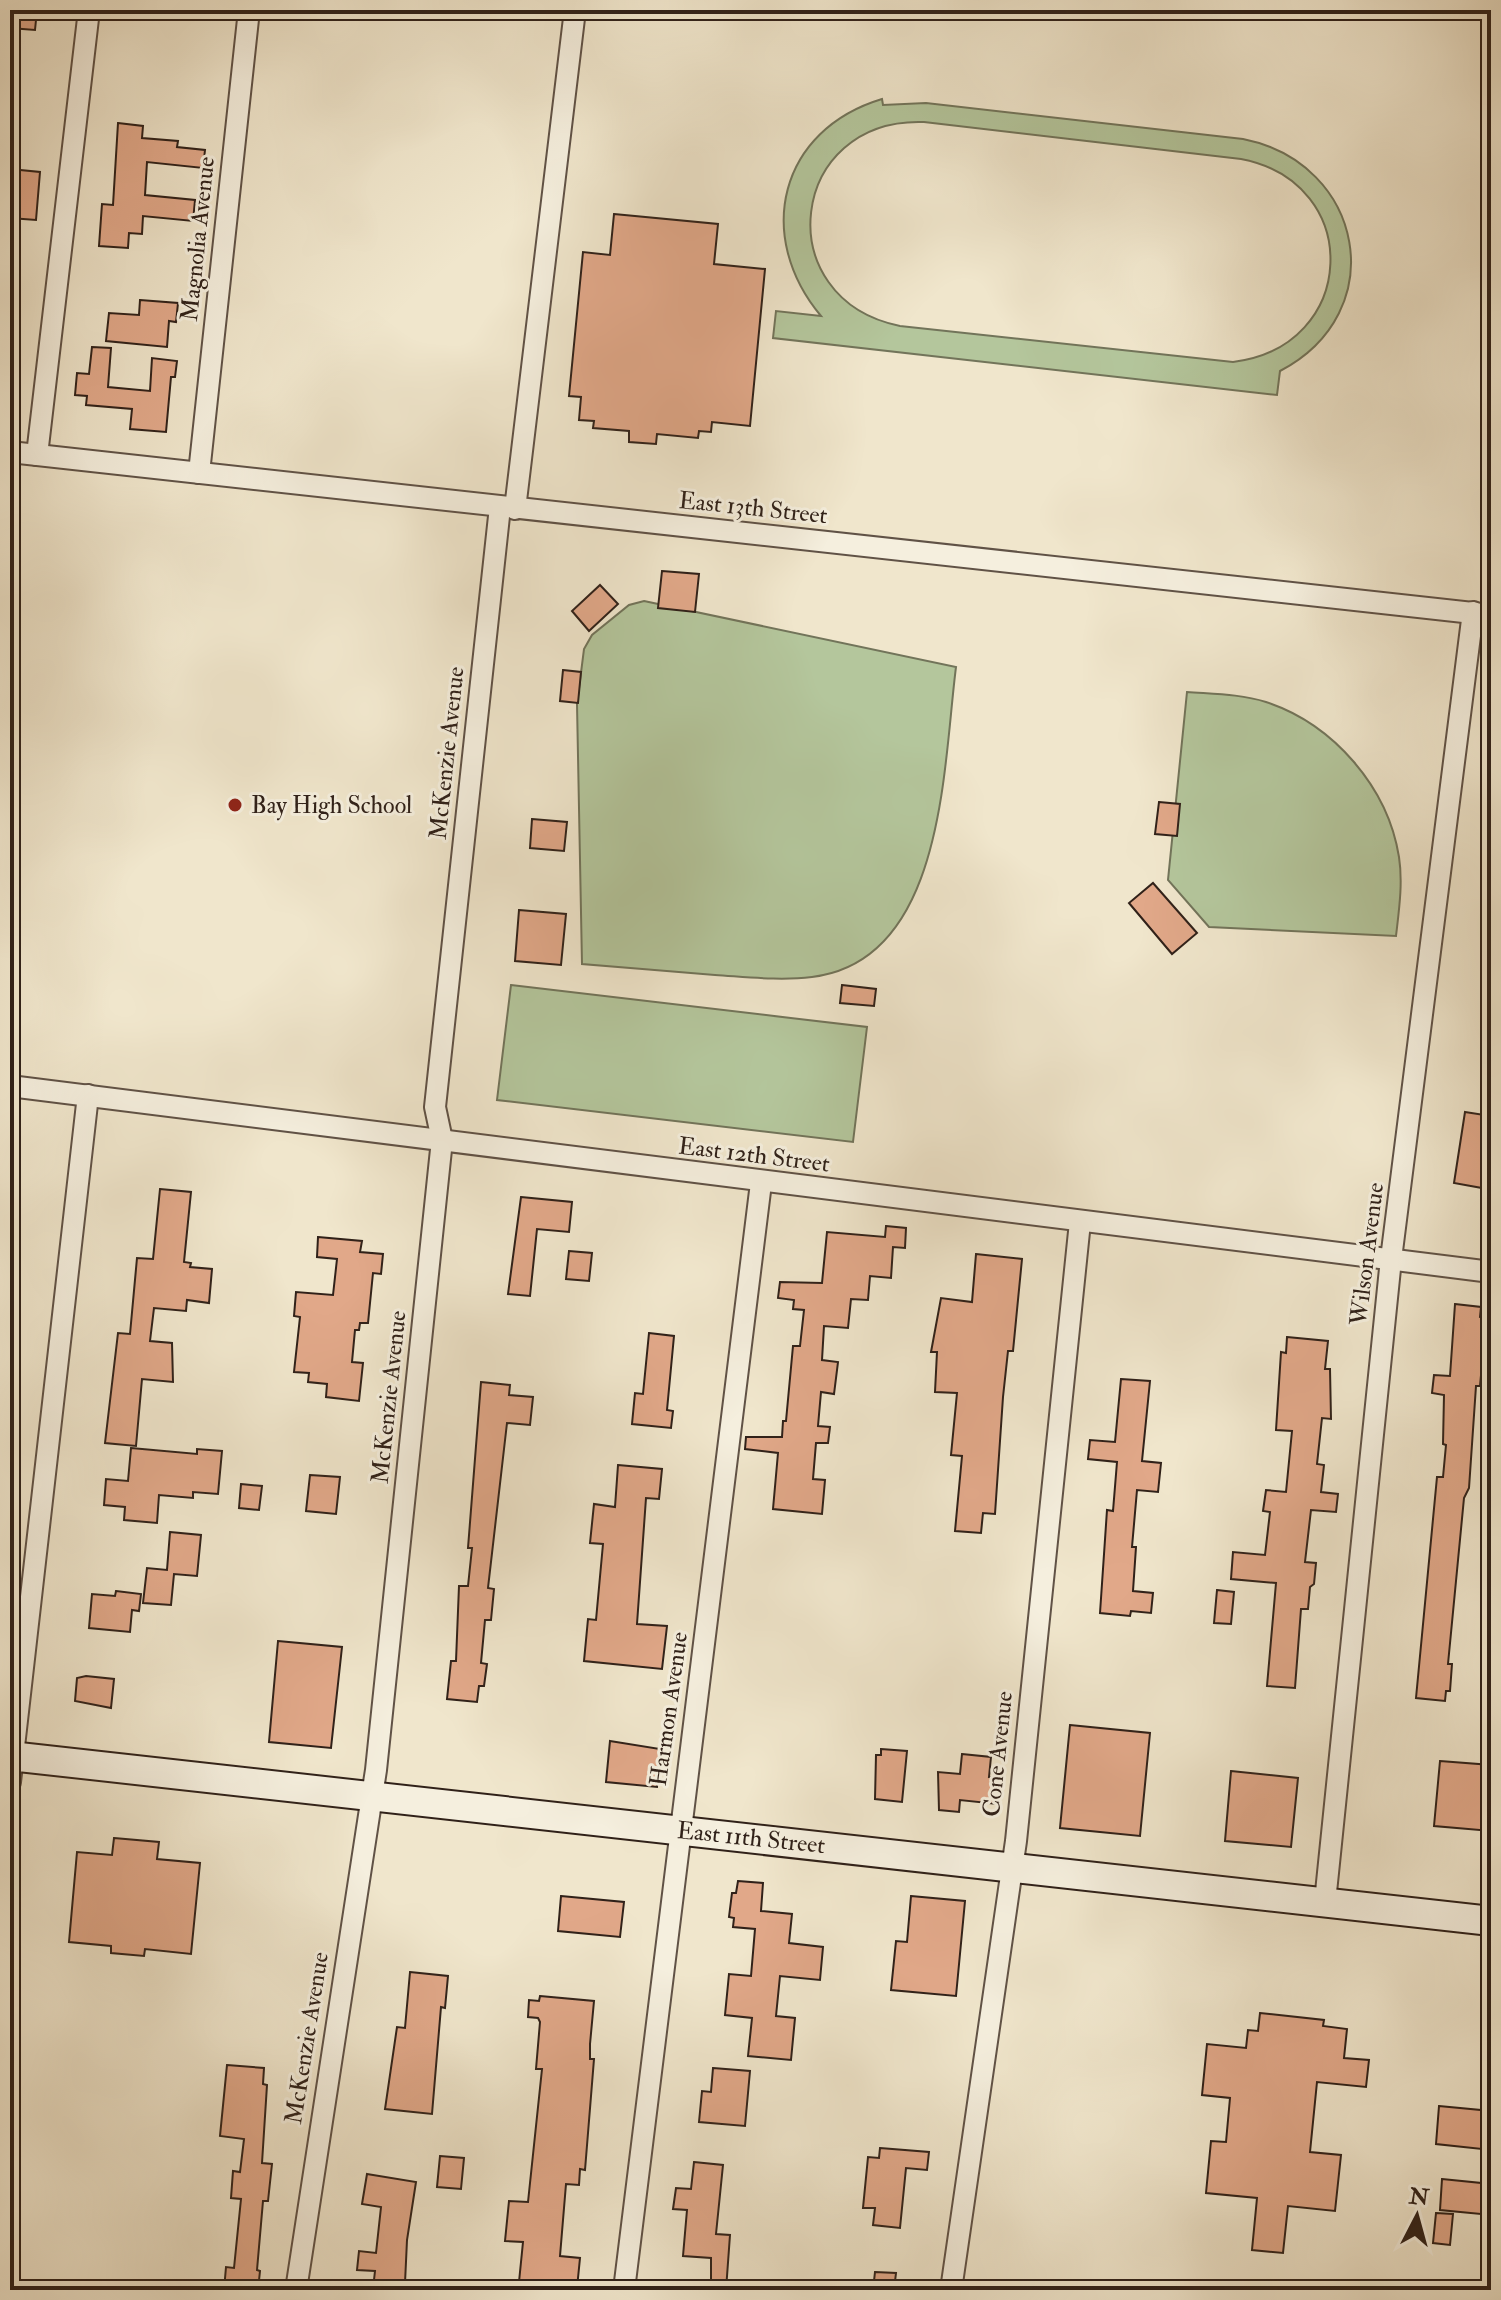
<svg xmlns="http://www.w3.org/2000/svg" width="1501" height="2300" font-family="'IM FELL Double Pica',serif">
<rect width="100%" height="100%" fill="#f0e6cc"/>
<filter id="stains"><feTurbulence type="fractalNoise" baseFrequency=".0025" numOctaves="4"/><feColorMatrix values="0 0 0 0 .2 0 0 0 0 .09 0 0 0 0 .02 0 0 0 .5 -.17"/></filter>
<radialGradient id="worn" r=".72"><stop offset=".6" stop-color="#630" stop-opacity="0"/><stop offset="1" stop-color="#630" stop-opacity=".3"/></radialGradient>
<g fill="#b4c69c" stroke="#72745a" stroke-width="2" fill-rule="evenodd">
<path d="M 882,99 L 883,105 L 926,103 L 1243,139 C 1364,163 1393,312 1280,371 L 1277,395 L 773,338 L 776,311 L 821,316 C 754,236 779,130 882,99 ZM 924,122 L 1241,159 C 1365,183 1358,347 1233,362 L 900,326 C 767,299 788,117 924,122 Z"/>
<path d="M 644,601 L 956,667 C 943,767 945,961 812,977 C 780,981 747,977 715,975 C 671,971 626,968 582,964 L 577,704 L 584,649 L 592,635 L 629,605 Z"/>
<path d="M 1187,692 C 1213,694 1241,694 1266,702 C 1333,724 1388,787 1399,857 C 1403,883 1399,910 1396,936 L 1209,927 L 1168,880 Z"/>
<path d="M 511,985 L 867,1027 L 853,1142 L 497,1100 Z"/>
</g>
<g fill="#e1a889" stroke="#302119" stroke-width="2">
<path d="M 10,10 L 37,10 L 35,30 L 10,28 Z"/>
<path d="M 118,123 L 143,126 L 142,138 L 178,141 L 177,147 L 205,150 L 203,168 L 147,162 L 145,195 L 195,200 L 193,221 L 143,216 L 142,234 L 129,233 L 128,248 L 99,246 L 102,204 L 113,205 Z"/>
<path d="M 10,169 L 40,172 L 36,220 L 10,218 Z"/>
<path d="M 614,214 L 718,224 L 714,264 L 765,269 L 750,426 L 712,422 L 711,432 L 699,431 L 698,438 L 657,434 L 656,444 L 629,442 L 629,431 L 593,428 L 594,421 L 579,420 L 581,397 L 569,396 L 583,252 L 610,255 Z"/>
<path d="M 140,300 L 178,303 L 176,322 L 169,321 L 167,347 L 106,341 L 109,313 L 139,315 Z"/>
<path d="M 92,347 L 111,348 L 108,387 L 150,391 L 152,358 L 177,361 L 175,377 L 171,377 L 166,432 L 130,429 L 132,409 L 86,405 L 87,396 L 75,395 L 77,373 L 89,374 Z"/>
<path d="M 662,571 L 699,574 L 695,612 L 658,608 Z"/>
<path d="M 600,585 L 618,604 L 589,631 L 572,611 Z"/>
<path d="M 563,670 L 581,672 L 578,703 L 560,701 Z"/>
<path d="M 1159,802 L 1180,804 L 1177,836 L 1155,834 Z"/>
<path d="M 532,819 L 567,822 L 564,851 L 530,848 Z"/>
<path d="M 1153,883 L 1197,933 L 1172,954 L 1129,903 Z"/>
<path d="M 519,910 L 566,914 L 561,965 L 515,961 Z"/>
<path d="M 842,985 L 876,989 L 874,1006 L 840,1003 Z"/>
<path d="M 1465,1112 L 1491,1116 L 1482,1188 L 1454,1183 Z"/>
<path d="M 160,1189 L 191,1192 L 184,1262 L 191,1263 L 190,1267 L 212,1269 L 209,1303 L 187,1300 L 186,1311 L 154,1308 L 150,1341 L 172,1343 L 173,1382 L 142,1379 L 136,1446 L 105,1443 L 118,1333 L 130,1334 L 137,1258 L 153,1259 Z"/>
<path d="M 521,1197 L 572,1202 L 569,1232 L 537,1229 L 530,1296 L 508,1294 Z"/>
<path d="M 886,1226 L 906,1228 L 905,1248 L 893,1247 L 891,1278 L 870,1276 L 868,1300 L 851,1299 L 848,1328 L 824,1326 L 822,1360 L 838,1362 L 834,1394 L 821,1392 L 818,1426 L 830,1427 L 828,1443 L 816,1443 L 813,1479 L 825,1480 L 822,1514 L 773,1509 L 778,1453 L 745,1449 L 746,1437 L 782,1437 L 783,1421 L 786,1421 L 793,1346 L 800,1346 L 804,1310 L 793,1309 L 794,1300 L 778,1298 L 780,1282 L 822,1283 L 827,1232 L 885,1237 Z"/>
<path d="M 318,1237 L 362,1241 L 360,1252 L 383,1254 L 381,1274 L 373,1273 L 368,1323 L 360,1323 L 359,1330 L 355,1330 L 352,1362 L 363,1363 L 359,1401 L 326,1397 L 327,1384 L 308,1382 L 309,1373 L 294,1372 L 300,1317 L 294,1316 L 296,1292 L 333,1295 L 337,1259 L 317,1257 Z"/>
<path d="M 569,1251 L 592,1253 L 589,1281 L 566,1279 Z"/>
<path d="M 976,1254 L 1022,1259 L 1013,1351 L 1008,1351 L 1003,1397 L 995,1514 L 983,1513 L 981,1533 L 955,1531 L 962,1456 L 951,1455 L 957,1393 L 935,1392 L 937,1352 L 931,1352 L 941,1298 L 972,1302 Z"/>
<path d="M 1455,1304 L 1481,1307 L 1480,1317 L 1485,1318 L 1485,1331 L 1480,1386 L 1476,1386 L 1469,1488 L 1464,1498 L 1448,1664 L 1452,1664 L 1450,1691 L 1446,1691 L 1445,1701 L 1416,1698 L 1437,1477 L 1443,1477 L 1446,1445 L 1443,1444 L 1444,1395 L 1432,1393 L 1434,1375 L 1450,1376 Z"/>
<path d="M 649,1333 L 674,1336 L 667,1410 L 673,1411 L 671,1428 L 632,1424 L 635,1393 L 643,1394 Z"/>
<path d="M 1287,1337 L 1328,1341 L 1325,1369 L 1330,1369 L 1331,1419 L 1322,1418 L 1317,1464 L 1324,1465 L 1321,1492 L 1338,1494 L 1336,1512 L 1311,1510 L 1305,1562 L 1316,1563 L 1314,1584 L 1310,1587 L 1308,1609 L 1301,1609 L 1295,1688 L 1267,1686 L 1276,1583 L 1231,1579 L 1233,1552 L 1265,1555 L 1270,1512 L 1263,1511 L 1266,1490 L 1286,1492 L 1292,1431 L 1276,1430 L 1281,1352 L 1286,1353 Z"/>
<path d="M 1121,1379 L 1150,1381 L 1142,1461 L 1161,1463 L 1158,1492 L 1137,1490 L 1132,1547 L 1136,1547 L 1133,1591 L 1153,1593 L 1151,1613 L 1131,1611 L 1130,1616 L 1100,1613 L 1107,1510 L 1113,1511 L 1117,1462 L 1088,1459 L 1090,1440 L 1115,1442 Z"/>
<path d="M 481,1382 L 510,1385 L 509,1395 L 533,1397 L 530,1425 L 507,1423 L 488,1588 L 494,1589 L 491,1620 L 485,1620 L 481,1663 L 487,1664 L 484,1686 L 479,1686 L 477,1702 L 447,1699 L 451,1661 L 456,1661 L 459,1586 L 468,1586 L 472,1548 L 468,1548 Z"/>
<path d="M 131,1448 L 197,1454 L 197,1449 L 222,1451 L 218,1494 L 193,1492 L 193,1498 L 159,1495 L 157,1523 L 124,1520 L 125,1507 L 104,1505 L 106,1479 L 128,1481 Z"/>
<path d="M 618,1465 L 662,1469 L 659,1499 L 646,1498 L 637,1624 L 667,1626 L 662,1669 L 584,1661 L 588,1619 L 596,1620 L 603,1544 L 590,1543 L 594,1504 L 615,1507 Z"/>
<path d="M 310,1475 L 340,1477 L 336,1514 L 306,1511 Z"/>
<path d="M 241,1484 L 262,1486 L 259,1510 L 239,1508 Z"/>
<path d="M 170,1532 L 201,1535 L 197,1576 L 174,1574 L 171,1605 L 143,1603 L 147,1568 L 167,1570 Z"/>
<path d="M 1217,1590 L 1234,1592 L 1231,1624 L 1214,1623 Z"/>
<path d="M 116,1591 L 141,1594 L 139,1611 L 132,1610 L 130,1632 L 89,1628 L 92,1594 L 115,1596 Z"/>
<path d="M 278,1641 L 342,1647 L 331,1748 L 269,1742 Z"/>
<path d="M 86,1676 L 114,1679 L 111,1708 L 75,1701 L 77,1678 Z"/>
<path d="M 1070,1725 L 1150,1733 L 1140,1836 L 1060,1828 Z"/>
<path d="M 610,1741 L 660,1749 L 657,1787 L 606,1782 Z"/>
<path d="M 881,1749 L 907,1751 L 902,1802 L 875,1799 L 876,1755 L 881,1755 Z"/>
<path d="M 962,1754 L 991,1757 L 989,1777 L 999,1778 L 997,1804 L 960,1800 L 959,1812 L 939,1810 L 938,1772 L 960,1774 Z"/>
<path d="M 1440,1761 L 1491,1765 L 1491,1831 L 1434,1826 Z"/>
<path d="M 1231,1771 L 1298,1778 L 1291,1847 L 1225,1841 Z"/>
<path d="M 114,1838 L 159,1842 L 157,1859 L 200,1863 L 191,1954 L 145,1949 L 144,1956 L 111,1953 L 111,1946 L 69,1942 L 77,1852 L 112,1855 Z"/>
<path d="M 738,1881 L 763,1883 L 761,1911 L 792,1914 L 789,1943 L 823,1947 L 820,1980 L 780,1976 L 776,2016 L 795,2018 L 791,2060 L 748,2056 L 752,2018 L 725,2015 L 729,1974 L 751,1976 L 755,1929 L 733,1927 L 734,1918 L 729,1917 L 732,1893 L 736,1893 Z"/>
<path d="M 561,1896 L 624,1902 L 620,1937 L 558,1931 Z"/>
<path d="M 911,1896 L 965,1901 L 956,1996 L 891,1990 L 896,1941 L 907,1942 Z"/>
<path d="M 410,1972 L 448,1976 L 445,2008 L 441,2007 L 432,2114 L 385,2109 L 397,2027 L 405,2028 Z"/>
<path d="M 540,1996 L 594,2001 L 590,2044 L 590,2059 L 594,2059 L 585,2170 L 580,2169 L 579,2185 L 566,2184 L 560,2256 L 580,2258 L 577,2288 L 519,2282 L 523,2242 L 505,2241 L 509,2201 L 528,2202 L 542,2069 L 536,2069 L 540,2022 L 538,2018 L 528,2017 L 529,2000 L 539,2001 Z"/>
<path d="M 1260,2013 L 1324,2020 L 1323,2026 L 1347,2029 L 1344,2058 L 1369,2060 L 1366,2087 L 1317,2082 L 1310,2152 L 1341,2155 L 1335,2211 L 1288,2206 L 1283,2253 L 1252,2250 L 1257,2198 L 1206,2193 L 1211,2141 L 1226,2142 L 1230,2098 L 1202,2095 L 1207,2044 L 1246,2048 L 1248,2030 L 1258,2031 Z"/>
<path d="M 227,2065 L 264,2068 L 263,2084 L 267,2085 L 262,2163 L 272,2164 L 268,2201 L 263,2201 L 257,2270 L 260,2271 L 258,2290 L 224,2290 L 226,2267 L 234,2268 L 241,2199 L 231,2198 L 233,2171 L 240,2172 L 244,2139 L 220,2136 Z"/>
<path d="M 713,2068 L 750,2071 L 745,2126 L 699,2122 L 702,2091 L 711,2092 Z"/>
<path d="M 1439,2106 L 1491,2111 L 1491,2150 L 1436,2144 Z"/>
<path d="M 880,2148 L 929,2152 L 927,2170 L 906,2168 L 900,2228 L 873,2225 L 875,2208 L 863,2208 L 868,2157 L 879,2158 Z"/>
<path d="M 440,2156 L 464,2158 L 461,2189 L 437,2187 Z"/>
<path d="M 694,2162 L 723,2165 L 716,2234 L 730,2235 L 726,2290 L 711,2290 L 711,2258 L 683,2256 L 687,2210 L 673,2209 L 676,2188 L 691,2189 Z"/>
<path d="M 367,2174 L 416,2182 L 407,2240 L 405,2283 L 374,2280 L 375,2271 L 357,2270 L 359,2251 L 376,2253 L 381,2207 L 362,2204 Z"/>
<path d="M 1442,2179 L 1491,2184 L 1491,2215 L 1440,2210 Z"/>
<path d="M 1436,2213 L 1453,2214 L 1450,2245 L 1433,2243 Z"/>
<path d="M 875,2272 L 896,2273 L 894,2290 L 873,2290 Z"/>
</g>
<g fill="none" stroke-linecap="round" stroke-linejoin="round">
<defs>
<g id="minor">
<path d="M 10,452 L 1491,615"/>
<path d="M 37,455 L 89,10"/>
<path d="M 199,473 L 249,10"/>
<path d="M 515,509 L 575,10"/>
<path d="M 10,1086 L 1491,1272"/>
<path d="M 10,1782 L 88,1095"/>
<path d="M 1325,1902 L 1391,1259 L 1473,612"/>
<path d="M 296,2290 L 376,1770 L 442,1140 L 435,1107 L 500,507"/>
<path d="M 624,2290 L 761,1183"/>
<path d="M 951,2290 L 1016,1841 L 1080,1222"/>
</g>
<path id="secondary" d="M 10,1756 L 1491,1921"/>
</defs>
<use href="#minor" stroke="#605246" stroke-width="24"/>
<use href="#secondary" stroke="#302119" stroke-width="32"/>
<use href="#minor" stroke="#f5efde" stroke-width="20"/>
<use href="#secondary" stroke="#f5efde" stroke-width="28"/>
</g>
<circle fill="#8f2418" stroke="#f5efde" stroke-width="3" cx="235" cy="805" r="8"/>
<g text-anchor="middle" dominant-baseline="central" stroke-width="6" stroke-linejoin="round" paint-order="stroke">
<g font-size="24" fill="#302119" stroke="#f5efde">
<text transform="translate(198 239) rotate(-84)">Magnolia Avenue</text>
<text transform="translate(753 508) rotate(6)">East 13th Street</text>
<text transform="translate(447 753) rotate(-84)">McKenzie Avenue</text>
<text transform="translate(754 1155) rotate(7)">East 12th Street</text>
<text transform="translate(1367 1254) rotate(-83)">Wilson Avenue</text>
<text transform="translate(389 1397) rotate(-84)">McKenzie Avenue</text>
<text transform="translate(669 1709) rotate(-82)">Harmon Avenue</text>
<text transform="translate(998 1754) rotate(-84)">Cone Avenue</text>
<text transform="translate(751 1838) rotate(6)">East 11th Street</text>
<text transform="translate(307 2038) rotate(-81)">McKenzie Avenue</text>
</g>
<g font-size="24" fill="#302119" stroke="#f5efde" text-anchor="start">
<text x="251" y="805">Bay High School</text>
</g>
</g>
<rect width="1501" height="2300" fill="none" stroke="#f0e6cc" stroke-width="40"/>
<rect x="12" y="12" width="1477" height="2276" fill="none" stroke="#302119" stroke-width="4"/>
<rect x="20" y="20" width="1461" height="2260" fill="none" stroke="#302119" stroke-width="2"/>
<g transform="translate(1417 2216) rotate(6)" stroke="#f5efde" stroke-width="6" paint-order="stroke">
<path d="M0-6L14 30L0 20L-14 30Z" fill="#302119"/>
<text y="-12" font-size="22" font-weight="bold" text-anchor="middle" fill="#302119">N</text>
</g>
<rect width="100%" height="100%" filter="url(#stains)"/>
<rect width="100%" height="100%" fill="url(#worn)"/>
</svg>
